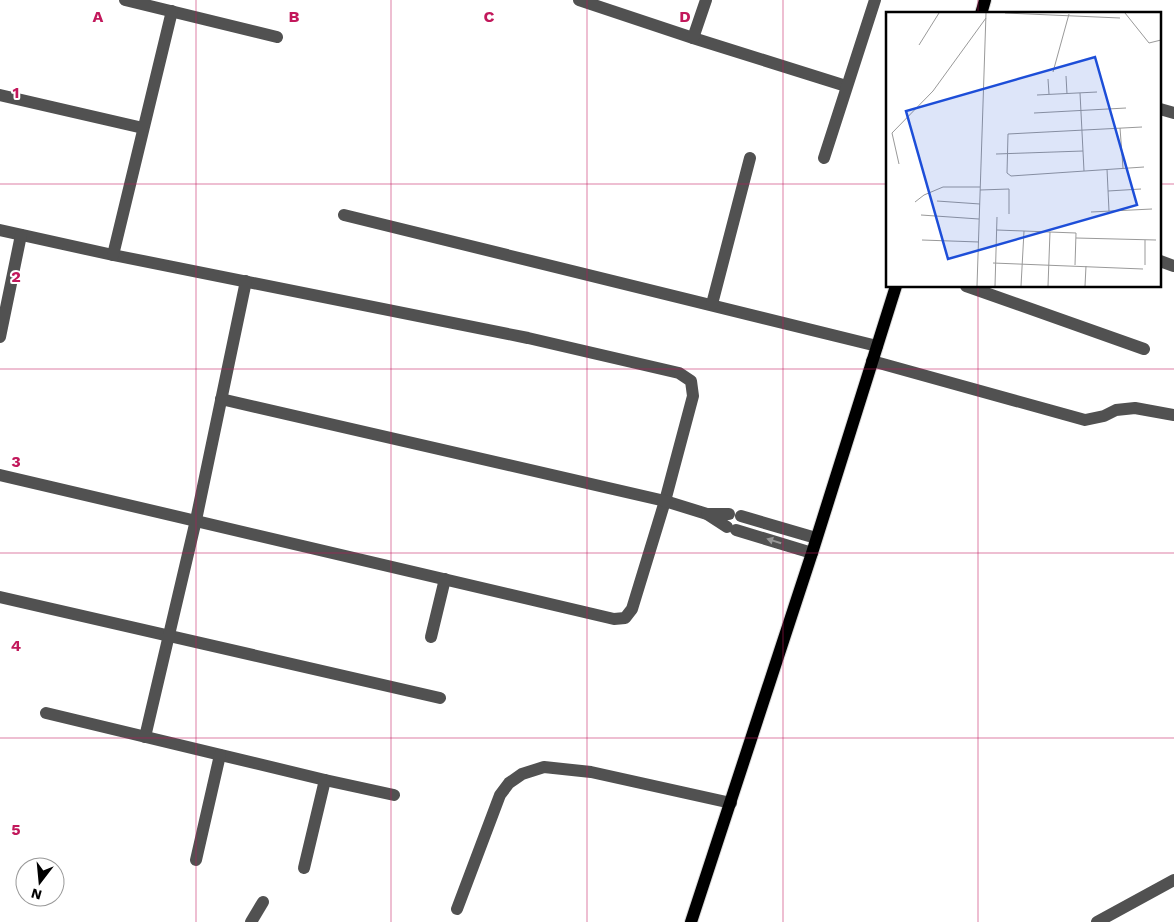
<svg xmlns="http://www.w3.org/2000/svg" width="1174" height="922" font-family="'Work Sans',sans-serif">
<rect width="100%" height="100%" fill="#fff"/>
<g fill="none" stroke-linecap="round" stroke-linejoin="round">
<defs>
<g id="major">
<path d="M 981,14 L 985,0"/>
<path d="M 691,922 L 812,553 L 896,286"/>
</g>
</defs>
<use href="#major" stroke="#dbdbdb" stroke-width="14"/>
<g stroke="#515151" stroke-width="12">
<path d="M 125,0 L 277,37"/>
<path d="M 579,0 L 693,38 L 846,86"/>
<path d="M 693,38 L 706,0"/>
<path d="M 0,95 L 143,128"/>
<path d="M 1160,109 L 1174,113"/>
<path d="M 824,158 L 875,0"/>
<path d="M 344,215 L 877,346"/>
<path d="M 0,230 L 113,255 L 528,338 L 679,373 L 691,381 L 693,396 L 665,501 L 632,609 L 625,618 L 614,619 L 0,475"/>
<path d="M 113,255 L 172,11"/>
<path d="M 1160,261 L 1174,266"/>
<path d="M 966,286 L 1144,349"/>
<path d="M 712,304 L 750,158"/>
<path d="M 0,337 L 21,235"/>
<path d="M 872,361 L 1085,420 L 1104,416 L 1116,410 L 1135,408 L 1174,415"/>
<path d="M 221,399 L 665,501 L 707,514 L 727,527"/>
<path d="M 707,514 L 729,514"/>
<path d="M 741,516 L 816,538"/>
<path d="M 736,530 L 812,553"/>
<path d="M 0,597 L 440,698"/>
<path d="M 431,637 L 445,579"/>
<path d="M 46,713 L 325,780 L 394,795"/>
<path d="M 145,737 L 196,520 L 246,281"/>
<path d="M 196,860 L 220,755"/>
<path d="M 304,868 L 325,780"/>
<path d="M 457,909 L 500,795 L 509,783 L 522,774 L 544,767 L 591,772 L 731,803"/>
<path d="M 251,922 L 263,902"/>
<path d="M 1097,922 L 1174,880"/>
</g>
<use href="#major" stroke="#000" stroke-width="12"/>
</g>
<defs><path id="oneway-solid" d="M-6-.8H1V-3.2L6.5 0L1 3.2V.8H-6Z" transform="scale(1.25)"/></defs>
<use fill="#979797" href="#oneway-solid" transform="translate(774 541) rotate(-163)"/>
<path fill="none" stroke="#c2185b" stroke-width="1" stroke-opacity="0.55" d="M 196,0 L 196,922M 391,0 L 391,922M 587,0 L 587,922M 783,0 L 783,922M 978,0 L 978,14M 0,184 L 888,184M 1160,184 L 1174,184M 978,286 L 978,922M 0,369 L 1174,369M 0,553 L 1174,553M 0,738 L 1174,738"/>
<g transform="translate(886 12)">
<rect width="275" height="275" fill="#fff"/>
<path fill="none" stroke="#999" stroke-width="1" d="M 119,1 L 234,6M 239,1 L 263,31 L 275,28M 33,33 L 53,1M 167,60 L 183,2M 180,64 L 181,82M 162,67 L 163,82M 194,81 L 198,159M 151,83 L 211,80M 148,101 L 240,96M 256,115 L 122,122 L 121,161 L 125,164 L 258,155M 234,116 L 237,156M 110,142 L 197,139M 13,152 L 6,121 L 47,79 L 100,6M 221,157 L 223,199M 94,178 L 123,177 L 123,202M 222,179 L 255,177M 51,189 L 94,192M 29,190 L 38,183 L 57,175 L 94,175M 205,200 L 266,197M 35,203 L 93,207M 111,218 L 190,221 L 189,253M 190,226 L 270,228M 36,228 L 93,230M 107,251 L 257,257M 259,253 L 259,228M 91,274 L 100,1M 109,274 L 111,205M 135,274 L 138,219M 162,274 L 164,220M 199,274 L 200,254"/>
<path fill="#1d4ed8" fill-opacity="0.15" stroke="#1d4ed8" stroke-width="2.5" d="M 209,45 L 251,193 L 62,247 L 20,99 Z"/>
<rect width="275" height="275" fill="none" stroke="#000" stroke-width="2.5"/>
</g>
<g font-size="16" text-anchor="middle" font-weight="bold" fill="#c2185b" stroke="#fff" stroke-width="4" stroke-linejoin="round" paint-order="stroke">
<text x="98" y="22">A</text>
<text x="294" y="22">B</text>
<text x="489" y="22">C</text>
<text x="685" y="22">D</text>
<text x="16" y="98">1</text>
<text x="16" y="282">2</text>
<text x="16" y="467">3</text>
<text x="16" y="651">4</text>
<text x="16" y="835">5</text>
</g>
<g transform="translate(40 882) rotate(196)"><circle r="24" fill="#ffffff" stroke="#999999"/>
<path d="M0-4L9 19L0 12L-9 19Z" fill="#000000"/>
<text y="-8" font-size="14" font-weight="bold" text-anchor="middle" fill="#000000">N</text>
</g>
</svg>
